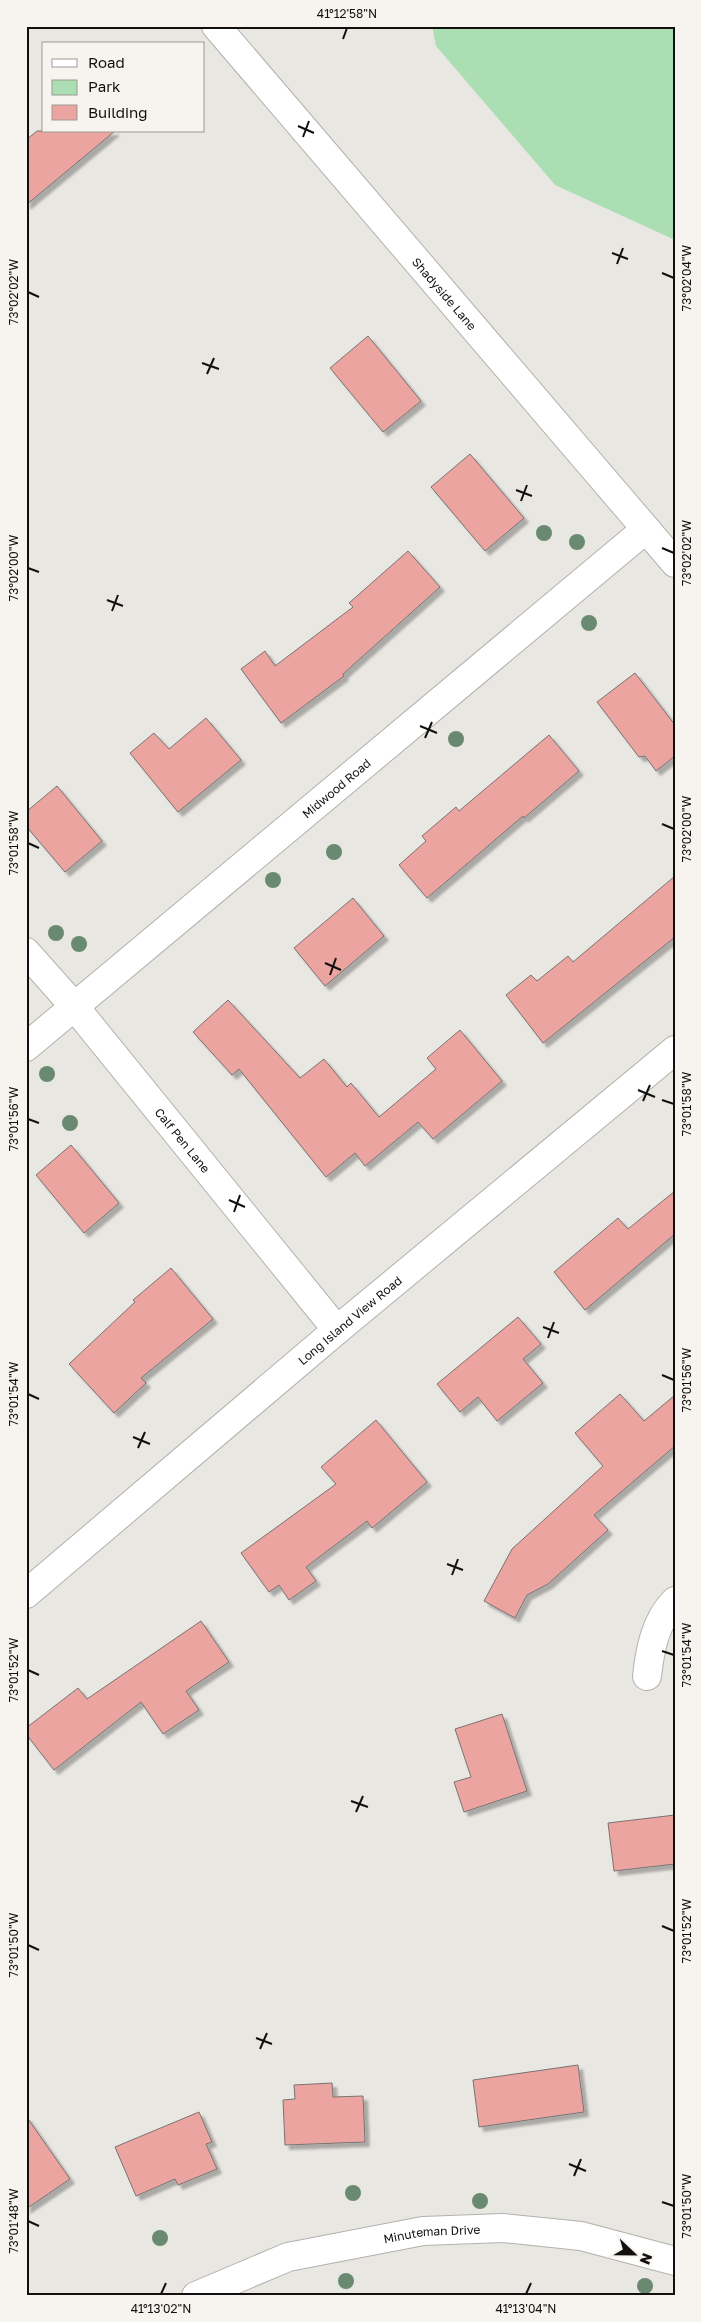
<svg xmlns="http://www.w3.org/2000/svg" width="701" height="2322" font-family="'Golos Text',sans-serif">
<defs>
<filter id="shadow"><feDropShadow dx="4.5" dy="4.5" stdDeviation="1" flood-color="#0004"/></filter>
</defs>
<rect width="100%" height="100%" fill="#e9e7e2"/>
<path fill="#abdeb2" d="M 432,26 L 675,26 L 675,240 L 555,185 L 436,46 Z"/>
<g fill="#eca4a0" stroke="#787372" filter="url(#shadow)">
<path d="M 37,131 L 115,131 L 26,205 L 26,140 Z"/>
<path d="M 368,336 L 421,401 L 383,432 L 330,368 Z"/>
<path d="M 470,454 L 524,518 L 485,551 L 431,487 Z"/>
<path d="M 408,551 L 440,587 L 343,674 L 344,676 L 281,723 L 241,669 L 265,651 L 275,666 L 353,607 L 349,603 Z"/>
<path d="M 635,673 L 675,725 L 675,756 L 656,771 L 645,756 L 639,757 L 597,702 Z"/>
<path d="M 206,718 L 241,760 L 178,812 L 130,753 L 154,733 L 169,749 Z"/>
<path d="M 549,735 L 579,771 L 524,818 L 523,816 L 427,898 L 399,865 L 426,841 L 422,836 L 456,807 L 459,811 Z"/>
<path d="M 57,786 L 102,841 L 65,872 L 26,826 L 26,812 Z"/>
<path d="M 675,876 L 675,937 L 543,1043 L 506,995 L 531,975 L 537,981 L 568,956 L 573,962 Z"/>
<path d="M 353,898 L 384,936 L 325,986 L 294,948 Z"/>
<path d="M 228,1000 L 300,1078 L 324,1059 L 347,1087 L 351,1083 L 379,1117 L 436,1069 L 427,1058 L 460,1030 L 502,1081 L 433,1139 L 418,1122 L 365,1166 L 355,1153 L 326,1177 L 239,1069 L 232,1075 L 193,1032 Z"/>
<path d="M 71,1145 L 119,1203 L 84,1233 L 36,1175 Z"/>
<path d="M 675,1191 L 675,1234 L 585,1310 L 554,1272 L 618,1218 L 628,1229 Z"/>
<path d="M 171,1268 L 213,1319 L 141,1378 L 146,1383 L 114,1413 L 69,1364 L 135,1302 L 133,1300 Z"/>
<path d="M 518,1317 L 541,1344 L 523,1359 L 543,1383 L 497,1421 L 478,1397 L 460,1412 L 437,1384 Z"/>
<path d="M 620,1394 L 644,1421 L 675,1395 L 675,1446 L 594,1515 L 608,1530 L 548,1584 L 527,1595 L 515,1618 L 484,1601 L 512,1549 L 603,1466 L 575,1433 Z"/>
<path d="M 376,1420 L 427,1482 L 372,1528 L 367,1521 L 306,1567 L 316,1581 L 289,1600 L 279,1585 L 269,1592 L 241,1553 L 336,1484 L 321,1467 Z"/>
<path d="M 201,1621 L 229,1662 L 186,1691 L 199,1710 L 163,1734 L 141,1702 L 54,1770 L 26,1734 L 26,1728 L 78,1688 L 87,1699 Z"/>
<path d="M 502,1714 L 527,1791 L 464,1812 L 454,1782 L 471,1777 L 455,1729 Z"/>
<path d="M 675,1815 L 675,1864 L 614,1871 L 608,1823 Z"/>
<path d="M 578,2065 L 584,2112 L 479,2127 L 473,2080 Z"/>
<path d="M 332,2083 L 333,2097 L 363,2096 L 365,2142 L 285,2145 L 283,2100 L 295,2099 L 294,2085 Z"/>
<path d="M 199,2112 L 212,2142 L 206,2144 L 217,2169 L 178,2185 L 175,2179 L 136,2196 L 115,2147 Z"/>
<path d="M 26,2116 L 70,2179 L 26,2209 Z"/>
</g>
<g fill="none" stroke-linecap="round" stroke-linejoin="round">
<defs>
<g id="street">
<path id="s1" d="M 26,952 L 74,1006 L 337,1330"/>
<path id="s2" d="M 26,1047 L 646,529"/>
<path id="s3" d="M 26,1594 L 337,1330 L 675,1050"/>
<path d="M 647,1676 C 650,1650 655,1621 675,1601"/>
<path id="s4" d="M 196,2296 L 288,2257 L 423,2231 L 503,2228 L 581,2236 L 675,2261"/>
</g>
<g id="secondary">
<path id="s5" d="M 216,26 L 675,563"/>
</g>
</defs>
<use href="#street" stroke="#b3b1ad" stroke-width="30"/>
<use href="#secondary" stroke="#b3b1ad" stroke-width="30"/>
<use href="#street" stroke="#fff" stroke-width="28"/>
<use href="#secondary" stroke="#fff" stroke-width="28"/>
</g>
<g fill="#698a70">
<circle cx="544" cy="533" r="8"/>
<circle cx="577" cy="542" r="8"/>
<circle cx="589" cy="623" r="8"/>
<circle cx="456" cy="739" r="8"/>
<circle cx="334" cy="852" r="8"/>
<circle cx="273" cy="880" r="8"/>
<circle cx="56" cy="933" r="8"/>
<circle cx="79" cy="944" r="8"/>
<circle cx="47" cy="1074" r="8"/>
<circle cx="70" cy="1123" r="8"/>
<circle cx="353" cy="2193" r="8"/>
<circle cx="480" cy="2201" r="8"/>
<circle cx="160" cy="2238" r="8"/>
<circle cx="346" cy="2281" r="8"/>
<circle cx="645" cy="2286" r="8"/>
</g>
<path fill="none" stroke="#11100e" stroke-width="2" d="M 343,39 L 347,28M 298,126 L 314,133M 303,137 L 309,121M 612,253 L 628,259M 617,264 L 623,248M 662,273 L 674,278M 28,292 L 39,297M 202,363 L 219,369M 207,374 L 214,358M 516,490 L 532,496M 521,501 L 527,485M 662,548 L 674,553M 28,568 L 39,572M 107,600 L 123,606M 112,611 L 118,595M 420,726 L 437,733M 425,738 L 432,722M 662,824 L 674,829M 28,843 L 39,848M 325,963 L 341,970M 330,975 L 336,958M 638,1090 L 655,1097M 662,1100 L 674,1104M 643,1101 L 650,1085M 28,1119 L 39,1123M 229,1200 L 245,1207M 234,1212 L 240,1195M 543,1327 L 559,1333M 548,1338 L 554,1322M 662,1375 L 674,1380M 28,1394 L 39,1399M 133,1437 L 150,1444M 138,1448 L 145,1432M 447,1564 L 463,1570M 452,1575 L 458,1559M 662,1651 L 674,1655M 28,1670 L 39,1675M 351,1801 L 368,1807M 356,1812 L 363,1796M 662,1926 L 674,1931M 28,1945 L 39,1950M 256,2038 L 272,2044M 260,2049 L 267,2033M 569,2164 L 586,2171M 574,2176 L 581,2159M 662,2202 L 674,2206M 28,2221 L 39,2226M 161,2294 L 166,2283M 526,2294 L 531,2283"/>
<g text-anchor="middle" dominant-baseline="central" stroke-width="5" stroke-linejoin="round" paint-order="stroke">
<g font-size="12" fill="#11100e" stroke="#f7f4ef">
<text stroke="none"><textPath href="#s5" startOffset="352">Shadyside Lane</textPath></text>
<text stroke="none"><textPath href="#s2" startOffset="404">Midwood Road</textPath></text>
<text stroke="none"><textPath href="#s1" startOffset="245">Calf Pen Lane</textPath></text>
<text stroke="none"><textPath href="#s3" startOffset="424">Long Island View Road</textPath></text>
<text stroke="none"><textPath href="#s4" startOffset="246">Minuteman Drive</textPath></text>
</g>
</g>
<rect width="701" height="2322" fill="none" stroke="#f7f4ef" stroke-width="55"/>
<rect x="42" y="42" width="162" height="90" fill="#f7f4ef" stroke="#9b9995"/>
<rect x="52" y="59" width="25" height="8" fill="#ffffff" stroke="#9b9995"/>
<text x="88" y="68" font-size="15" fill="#11100e">Road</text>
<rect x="52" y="80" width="25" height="15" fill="#abdeb2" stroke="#9b9995"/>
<text x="88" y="92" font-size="15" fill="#11100e">Park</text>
<rect x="52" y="105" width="25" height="15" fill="#eca4a0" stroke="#9b9995"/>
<text x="88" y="118" font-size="15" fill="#11100e">Building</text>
<g transform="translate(634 2254) rotate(112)" stroke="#f7f4ef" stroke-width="4" paint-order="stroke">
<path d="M0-4L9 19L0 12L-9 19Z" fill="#11100e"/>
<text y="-8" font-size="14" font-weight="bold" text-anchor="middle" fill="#11100e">N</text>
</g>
<rect x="28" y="28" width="646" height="2266" fill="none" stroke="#11100e" stroke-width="2"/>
<g font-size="12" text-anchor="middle" fill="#11100e">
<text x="347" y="18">41°12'58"N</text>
<text transform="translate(687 278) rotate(-90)" y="4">73°02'04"W</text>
<text transform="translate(14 292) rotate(-90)" y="4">73°02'02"W</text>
<text transform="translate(687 553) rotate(-90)" y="4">73°02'02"W</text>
<text transform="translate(14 568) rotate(-90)" y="4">73°02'00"W</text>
<text transform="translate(687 829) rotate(-90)" y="4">73°02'00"W</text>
<text transform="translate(14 843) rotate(-90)" y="4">73°01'58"W</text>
<text transform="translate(687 1104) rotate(-90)" y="4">73°01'58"W</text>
<text transform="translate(14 1119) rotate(-90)" y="4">73°01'56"W</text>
<text transform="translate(687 1380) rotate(-90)" y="4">73°01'56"W</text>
<text transform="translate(14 1394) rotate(-90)" y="4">73°01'54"W</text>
<text transform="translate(687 1655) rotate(-90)" y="4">73°01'54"W</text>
<text transform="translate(14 1670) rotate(-90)" y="4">73°01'52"W</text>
<text transform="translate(687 1931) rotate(-90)" y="4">73°01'52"W</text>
<text transform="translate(14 1945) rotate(-90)" y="4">73°01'50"W</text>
<text transform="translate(687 2206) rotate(-90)" y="4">73°01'50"W</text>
<text transform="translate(14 2221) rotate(-90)" y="4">73°01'48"W</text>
<text x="161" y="2313">41°13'02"N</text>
<text x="526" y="2313">41°13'04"N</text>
</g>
</svg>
